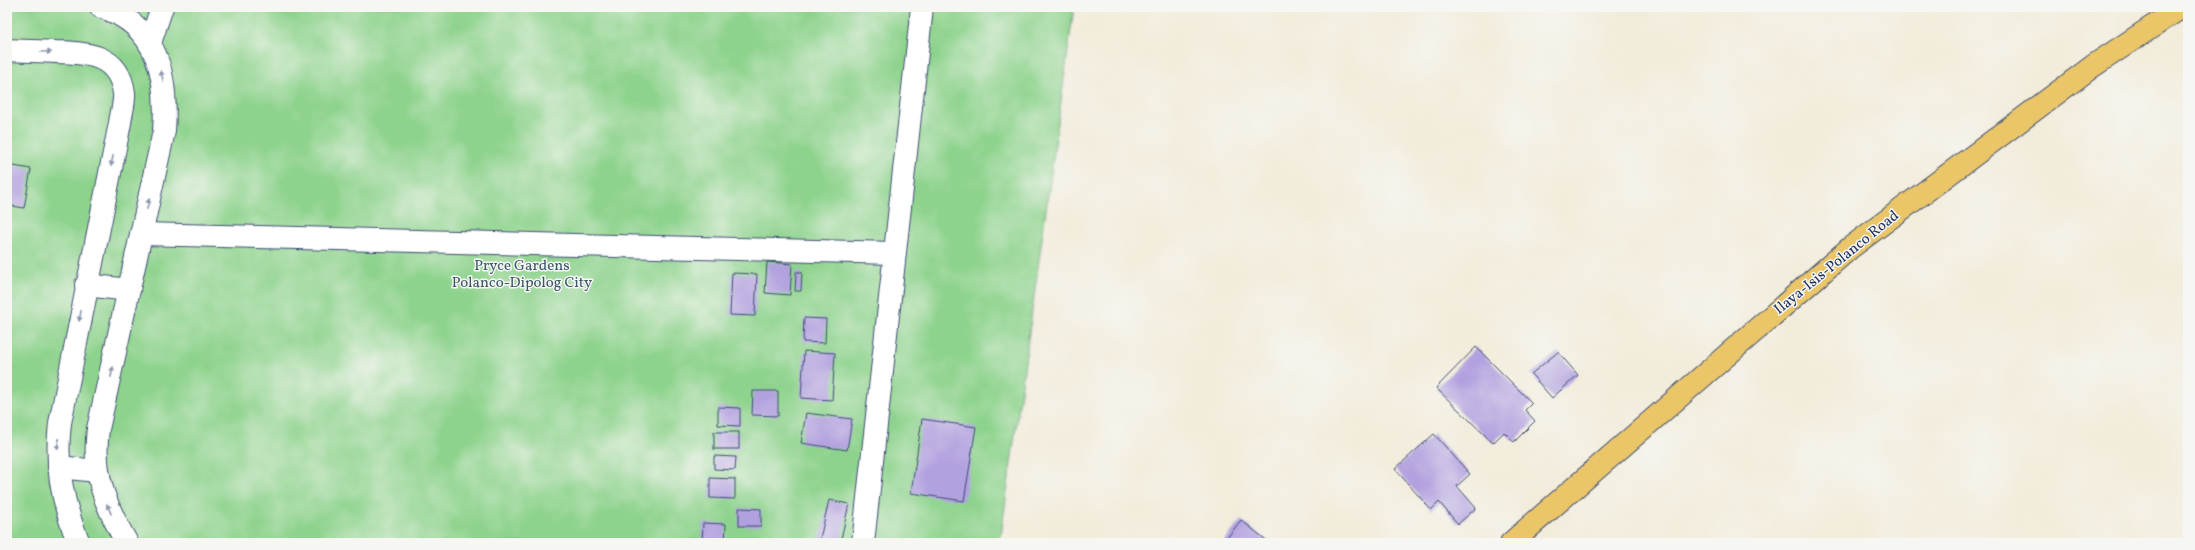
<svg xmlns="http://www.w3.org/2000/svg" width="2195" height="550" font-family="Vollkorn,serif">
<rect width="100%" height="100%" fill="#f6f6f2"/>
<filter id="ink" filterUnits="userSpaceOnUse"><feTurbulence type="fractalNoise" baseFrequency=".025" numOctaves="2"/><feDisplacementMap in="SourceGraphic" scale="8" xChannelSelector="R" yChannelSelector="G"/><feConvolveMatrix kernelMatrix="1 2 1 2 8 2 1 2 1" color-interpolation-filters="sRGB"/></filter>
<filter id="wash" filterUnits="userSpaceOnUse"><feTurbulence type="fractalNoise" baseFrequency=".012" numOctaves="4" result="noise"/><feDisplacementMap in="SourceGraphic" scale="16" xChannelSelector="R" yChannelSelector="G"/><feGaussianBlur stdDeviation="0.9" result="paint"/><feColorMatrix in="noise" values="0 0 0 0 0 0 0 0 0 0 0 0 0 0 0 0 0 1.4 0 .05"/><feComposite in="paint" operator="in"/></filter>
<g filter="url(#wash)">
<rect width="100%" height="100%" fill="#f2ecdb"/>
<path fill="#8ed38d" stroke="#548176" d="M 7,7 L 1074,7 L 1000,543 L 7,543 Z"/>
<g id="blocks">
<g fill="#b2a1df">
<path d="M 7,165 L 31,169 L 24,208 L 7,205 Z"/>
<path d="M 767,262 L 792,264 L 790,295 L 765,293 Z"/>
<path d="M 796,272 L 802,272 L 801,291 L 795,291 Z"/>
<path d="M 732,273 L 757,274 L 755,316 L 730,315 Z"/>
<path d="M 804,318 L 826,319 L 825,343 L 803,342 Z"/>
<path d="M 1476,347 L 1532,403 L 1525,410 L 1535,421 L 1514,442 L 1504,432 L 1493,443 L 1436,388 Z"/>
<path d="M 804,351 L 835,353 L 832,400 L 801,398 Z"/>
<path d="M 1558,352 L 1578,375 L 1552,398 L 1531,374 Z"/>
<path d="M 753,391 L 778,391 L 778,416 L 752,415 Z"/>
<path d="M 718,407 L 740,408 L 740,426 L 718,425 Z"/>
<path d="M 806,413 L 852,419 L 847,450 L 801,443 Z"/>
<path d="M 922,419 L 976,427 L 964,501 L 911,493 Z"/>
<rect x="714" y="432" width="25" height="17"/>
<path d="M 1434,434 L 1470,474 L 1457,486 L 1476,508 L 1458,524 L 1439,502 L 1431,510 L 1395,469 Z"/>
<path d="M 714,456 L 736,457 L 735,470 L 714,469 Z"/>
<path d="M 710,478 L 735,479 L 735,499 L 710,498 Z"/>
<path d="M 829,500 L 849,504 L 840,543 L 819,543 Z"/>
<path d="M 739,508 L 761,509 L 761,526 L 739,526 Z"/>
<path d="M 1241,520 L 1270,543 L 1223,543 Z"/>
<path d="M 703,523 L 726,524 L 725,543 L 702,543 Z"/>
</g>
</g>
</g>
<g filter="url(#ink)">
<use href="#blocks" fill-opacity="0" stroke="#3b4b71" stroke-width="1"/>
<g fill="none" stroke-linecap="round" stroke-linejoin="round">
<defs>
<g id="minor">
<path d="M 101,7 C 159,25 168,78 164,131 L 98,429 C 92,474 105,505 127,543"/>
<path d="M 150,43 L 162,7"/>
<path d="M 7,50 C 23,51 40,51 56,52 C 87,53 119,54 124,93 C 125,102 121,114 120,123 L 60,423 C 55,465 62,504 79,543"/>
<path d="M 141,234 L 894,253"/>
<path d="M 86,285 L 129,290"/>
<path d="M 59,467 L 97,471"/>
<path d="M 863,543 L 922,7"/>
</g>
<path id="major" d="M 1511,543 L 1850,248 L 2093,66 L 2182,7"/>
</defs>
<use href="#minor" stroke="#3b4b71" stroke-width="24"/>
<use href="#major" stroke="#3b4b71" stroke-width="24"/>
<use href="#minor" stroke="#fff" stroke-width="22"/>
<use href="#major" stroke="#eac669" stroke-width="22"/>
</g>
<defs><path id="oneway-solid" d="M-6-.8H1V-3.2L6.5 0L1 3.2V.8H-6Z"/></defs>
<g fill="#8d97ae">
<use href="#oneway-solid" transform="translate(46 52) rotate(3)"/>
<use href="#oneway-solid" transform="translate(162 76) rotate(-105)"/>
<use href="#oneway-solid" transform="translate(112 161) rotate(102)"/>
<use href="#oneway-solid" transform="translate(148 204) rotate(-78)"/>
<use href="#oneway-solid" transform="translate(80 316) rotate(102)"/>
<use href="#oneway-solid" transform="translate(112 372) rotate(-78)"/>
<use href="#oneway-solid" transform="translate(58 444) rotate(92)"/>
<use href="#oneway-solid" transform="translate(109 509) rotate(-114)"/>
</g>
</g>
<g text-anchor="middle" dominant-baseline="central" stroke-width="3" stroke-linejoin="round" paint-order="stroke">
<g font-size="15" fill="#1b2f5e" stroke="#f6f6f2">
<text transform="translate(1837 263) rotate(-39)">Ilaya-Isis-Polanco Road</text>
</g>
<g font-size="15" fill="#38586a" stroke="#f6f6f2">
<text x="522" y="266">Pryce Gardens<tspan x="522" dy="17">Polanco-Dipolog City</tspan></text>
</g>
</g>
<rect width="2195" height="550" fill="none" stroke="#f6f6f2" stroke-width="24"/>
</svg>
